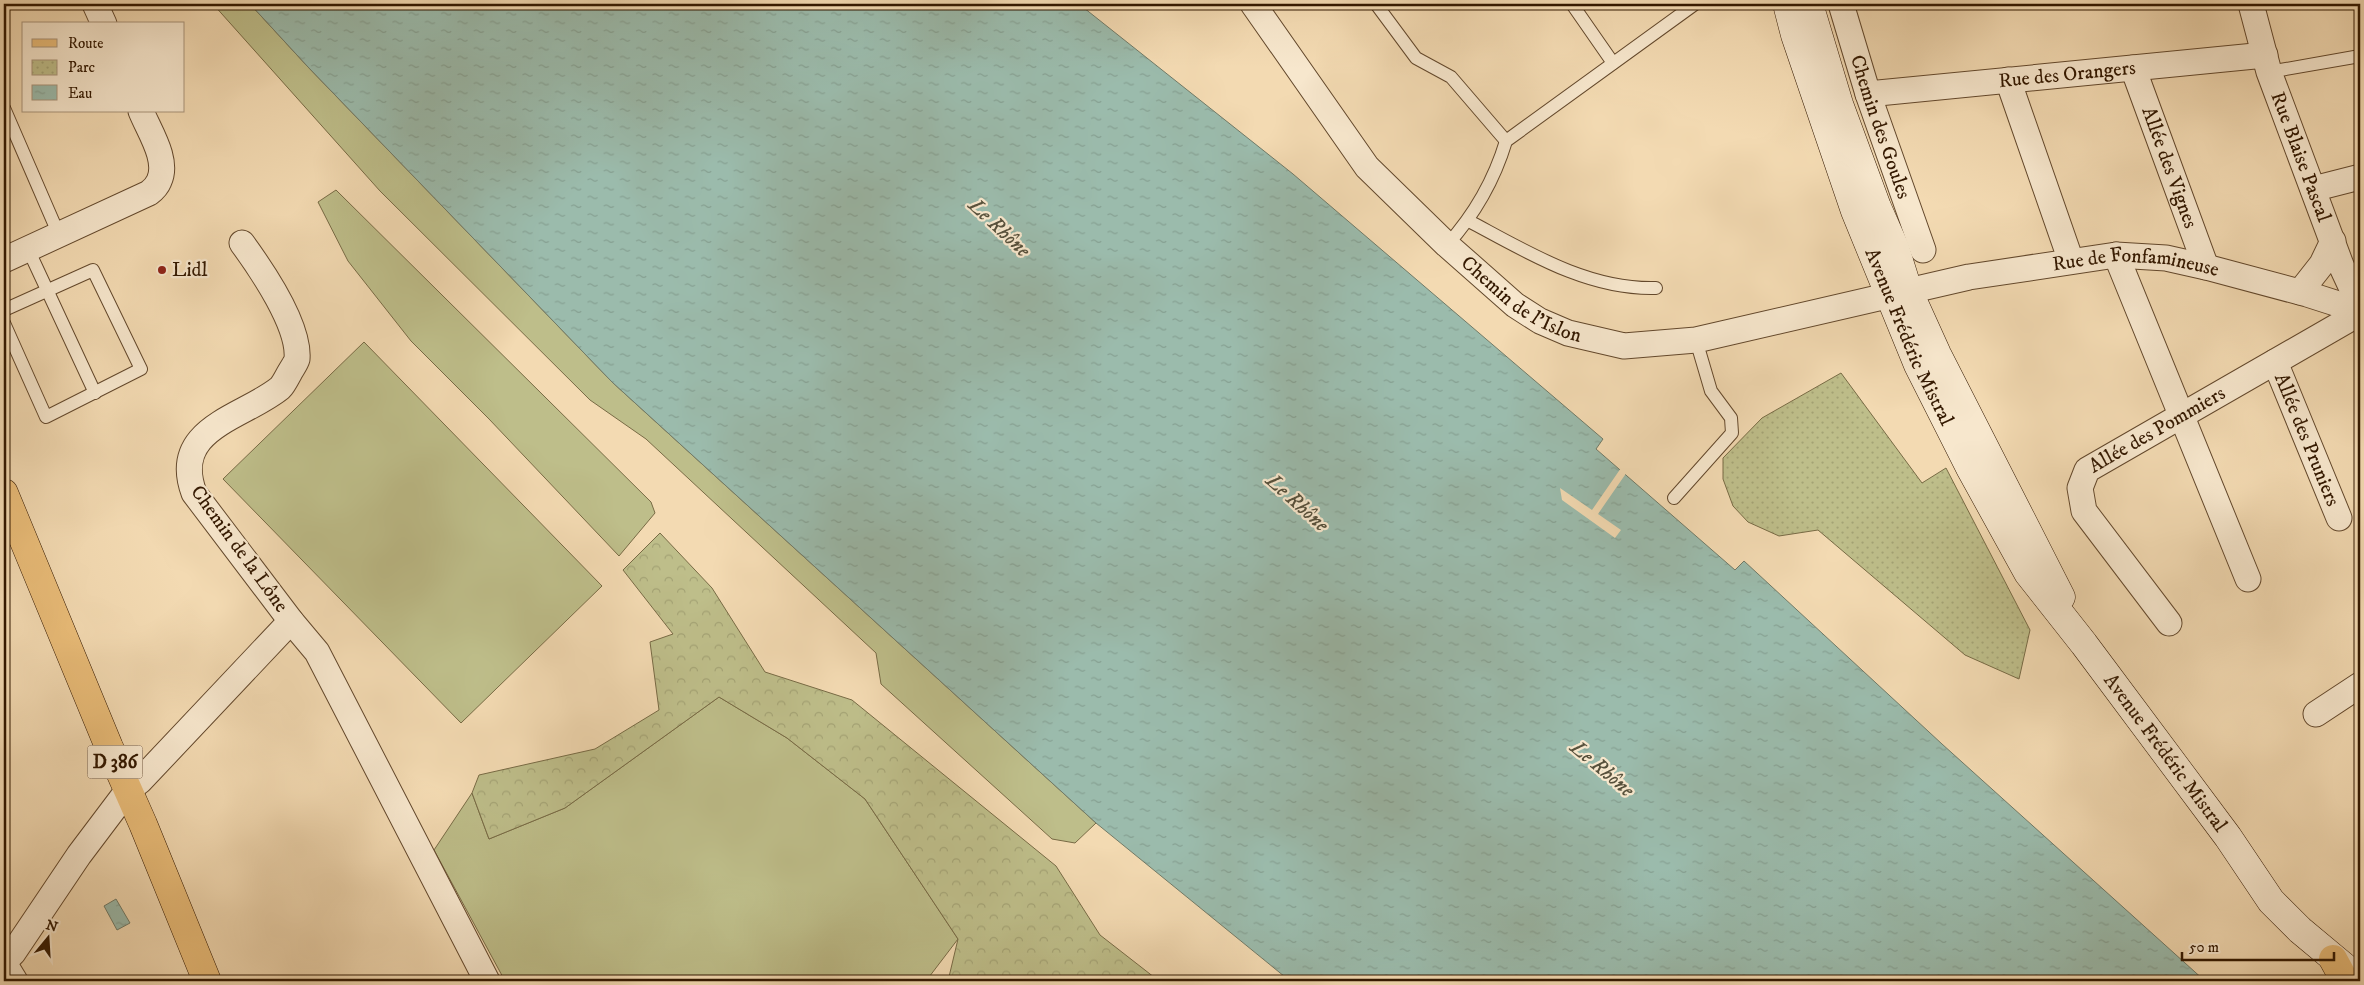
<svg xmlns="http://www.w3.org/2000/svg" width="2364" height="985" font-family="'IM FELL DW Pica',serif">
<defs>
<pattern id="forest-crowns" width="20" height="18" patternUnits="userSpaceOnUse" patternTransform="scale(1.25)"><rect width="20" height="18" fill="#bebe8a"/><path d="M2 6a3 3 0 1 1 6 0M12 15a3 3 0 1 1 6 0" fill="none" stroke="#a4a375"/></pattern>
<pattern id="park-dots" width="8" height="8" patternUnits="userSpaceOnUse" patternTransform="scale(1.25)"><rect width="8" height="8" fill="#bebe8a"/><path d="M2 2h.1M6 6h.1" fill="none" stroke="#a4a375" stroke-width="1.8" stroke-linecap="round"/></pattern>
<pattern id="water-ripples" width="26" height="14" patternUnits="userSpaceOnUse" patternTransform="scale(1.25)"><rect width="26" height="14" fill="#9bbbac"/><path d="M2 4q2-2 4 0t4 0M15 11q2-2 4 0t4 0" fill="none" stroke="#86a092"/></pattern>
</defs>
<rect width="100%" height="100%" fill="#f3dab2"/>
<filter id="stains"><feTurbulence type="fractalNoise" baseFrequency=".004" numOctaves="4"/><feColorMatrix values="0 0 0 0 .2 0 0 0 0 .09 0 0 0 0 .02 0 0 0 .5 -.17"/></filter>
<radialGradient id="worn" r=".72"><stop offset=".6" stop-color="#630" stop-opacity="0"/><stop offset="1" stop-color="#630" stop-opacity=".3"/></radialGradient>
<g fill="#bebe8a" stroke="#786b45">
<path d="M 213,4 L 250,4 L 308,67 L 612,382 L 1096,823 L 1075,843 L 1052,839 L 881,684 L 876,653 L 646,439 L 590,400 L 380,191 Z"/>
<path d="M 336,190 L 651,502 L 655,513 L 619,556 L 489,419 L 411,341 L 348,261 L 318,202 Z"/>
<path d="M 364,342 L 602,586 L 461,723 L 223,479 Z"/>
<path d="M 719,697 L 787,738 L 865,799 L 958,939 L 926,981 L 505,981 L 434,850 L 472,793 L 489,839 L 565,808 Z"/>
</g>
<path fill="url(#forest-crowns)" stroke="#786b45" d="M 660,533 L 712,588 L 765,672 L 852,700 L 1056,866 L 1100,935 L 1159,981 L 948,981 L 958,939 L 865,799 L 787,738 L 719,697 L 565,808 L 489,839 L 472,793 L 479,775 L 595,749 L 659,710 L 650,642 L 673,634 L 623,570 Z"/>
<path fill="url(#park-dots)" stroke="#786b45" d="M 1841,373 L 1922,483 L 1946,468 L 2030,630 L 2019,679 L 1965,655 L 1818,530 L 1779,536 L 1748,522 L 1733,506 L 1723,479 L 1723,458 L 1762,418 Z"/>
<g fill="url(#water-ripples)" stroke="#717a67">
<path d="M 250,4 L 1079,4 L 1293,174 L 1603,439 L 1596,449 L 1735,570 L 1744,561 L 1942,744 L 2205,981 L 1290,981 L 1096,823 L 612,382 L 308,67 Z"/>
<path d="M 116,899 L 130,923 L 117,930 L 104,906 Z"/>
</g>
<path fill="#f3dab2" d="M 1621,468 L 1627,472 L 1598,514 L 1621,530 L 1615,538 L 1562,500 L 1560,488 L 1592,510 Z"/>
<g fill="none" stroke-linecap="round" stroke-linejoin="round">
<defs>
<g id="service">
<path d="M 1376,4 L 1416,58 L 1451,77 L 1506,141"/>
<path d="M 1572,4 L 1613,63"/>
<path d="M 2269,72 L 2360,56"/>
<path d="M 4,108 L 59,235"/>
<path d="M 1469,221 C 1527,252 1588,290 1656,288"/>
<path d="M 1447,245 C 1475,214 1494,181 1506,141 L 1695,4"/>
<path d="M 28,249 L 95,393"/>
<path d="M 4,310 L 93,270 L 141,369 L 46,417 L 4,323"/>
<path d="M 1674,498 L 1732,433 L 1731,418 L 1711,391 L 1696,340"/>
</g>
<g id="minor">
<path d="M 95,4 L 104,24"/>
<path id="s1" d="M 1253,4 L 1367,167 L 1447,245 L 1515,305 L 1540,321 L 1568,333 L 1624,346 L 1696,340 L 1969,277 L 2116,255 L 2166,258 L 2206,267 L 2307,294 L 2360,311"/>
<path id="s2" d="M 1841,4 L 1868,94 L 1923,250"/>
<path id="s3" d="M 2251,4 L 2269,72 L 2341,265 L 2360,306"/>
<path id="s4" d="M 2133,68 L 2206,267"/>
<path d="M 2008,80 L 2071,261"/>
<path id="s5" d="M 1868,94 L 2265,55"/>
<path d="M 2313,189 L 2360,177"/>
<path d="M 242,243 C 261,269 300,326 297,359 C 296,363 292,368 290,372 C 287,377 284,384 280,388 C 243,418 170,428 194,493 L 291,621 L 317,652 L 487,981"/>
<path d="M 2116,255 L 2248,579"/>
<path d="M 4,260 L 149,193 C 153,190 157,186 159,181 C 169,160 149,131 141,111"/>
<path d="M 2300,292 L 2322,264 L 2333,241"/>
<path id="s6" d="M 2275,362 L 2339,518"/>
<path id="s7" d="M 2169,623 L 2084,511 L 2080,488 L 2087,470 L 2360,313"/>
<path d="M 2316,714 L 2360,685"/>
<path d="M 4,962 L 13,953 L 79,855 L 128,790 L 140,781 L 291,621"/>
<path d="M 4,963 L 15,981"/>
</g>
<g id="secondary">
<path id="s8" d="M 1787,4 L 1795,35 L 1855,211 L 1918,365 L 1970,468 L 2028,573 L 2084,644 L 2228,837 L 2271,901 L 2300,930 L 2360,980"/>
<path d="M 1809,4 L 1839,104 L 1877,207 L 1895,248 L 1908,290 L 1937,354 L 2061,597"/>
</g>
<path id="primary" d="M 4,493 L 109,747 L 143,824 L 207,981"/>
<path id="motorway" d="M 2333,959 L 2345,981"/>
</defs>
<use href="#service" stroke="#63482c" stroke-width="14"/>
<use href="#minor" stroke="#63482c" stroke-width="27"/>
<use href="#secondary" stroke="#331800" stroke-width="29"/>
<use href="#primary" stroke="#331800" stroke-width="29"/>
<use href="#motorway" stroke="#331800" stroke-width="29"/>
<use href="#service" stroke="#f7e7cd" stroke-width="12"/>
<use href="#minor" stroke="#f7e7cd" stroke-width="25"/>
<use href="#secondary" stroke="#f7e7cd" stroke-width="28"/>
<use href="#primary" stroke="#eabd79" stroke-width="28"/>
<use href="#motorway" stroke="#eabd79" stroke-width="28"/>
</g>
<circle fill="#8f2418" stroke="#f7e7cd" stroke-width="2" cx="162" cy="270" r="5"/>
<g text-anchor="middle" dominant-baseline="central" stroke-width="4.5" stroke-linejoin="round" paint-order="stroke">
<rect fill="#f7e7cd" stroke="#6e563e" stroke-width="1" x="87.5" y="745.5" width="55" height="33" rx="4"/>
<g font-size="19" font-weight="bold" fill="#331800">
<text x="115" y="762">D 386</text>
</g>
<g font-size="20" fill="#331800" stroke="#f7e7cd">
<text stroke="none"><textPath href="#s5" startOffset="200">Rue des Orangers</textPath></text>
<text stroke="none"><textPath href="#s2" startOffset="129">Chemin des Goules</textPath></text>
<text stroke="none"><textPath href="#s3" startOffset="161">Rue Blaise Pascal</textPath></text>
<text stroke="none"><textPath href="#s4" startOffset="106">Allée des Vignes</textPath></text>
<text stroke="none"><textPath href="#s1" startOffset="1040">Rue de Fonfamineuse</textPath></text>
<text stroke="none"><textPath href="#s1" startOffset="404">Chemin de l'Islon</textPath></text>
<text stroke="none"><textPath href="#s8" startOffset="355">Avenue Frédéric Mistral</textPath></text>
<text stroke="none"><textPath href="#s7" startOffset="264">Allée des Pommiers</textPath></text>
<text stroke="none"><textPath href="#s6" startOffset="84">Allée des Pruniers</textPath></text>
<text transform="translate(239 549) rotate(54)">Chemin de la Lône</text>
<text stroke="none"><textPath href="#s8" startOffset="846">Avenue Frédéric Mistral</textPath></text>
</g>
<g font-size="20" fill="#331800" stroke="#f7e7cd" text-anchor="start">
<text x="172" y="270">Lidl</text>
</g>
<g font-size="21" font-style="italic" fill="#57513c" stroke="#f7e7cd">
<text transform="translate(999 228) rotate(43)">Le Rhône</text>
<text transform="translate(1297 503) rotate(42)">Le Rhône</text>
<text transform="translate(1602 769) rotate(40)">Le Rhône</text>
</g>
</g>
<rect width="2364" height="985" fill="none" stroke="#f3dab2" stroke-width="20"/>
<rect x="5" y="5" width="2354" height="975" fill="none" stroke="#331800" stroke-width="2.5"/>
<rect x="10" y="10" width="2344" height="965" fill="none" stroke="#331800"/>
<rect x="22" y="22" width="162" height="90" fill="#f7e7cd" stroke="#a9947b"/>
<rect x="32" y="39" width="25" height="8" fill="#eabd79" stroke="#a9947b"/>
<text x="68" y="48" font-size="15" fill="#331800">Route</text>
<rect x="32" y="60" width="25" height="15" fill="url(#park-dots)" stroke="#a9947b"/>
<text x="68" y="72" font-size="15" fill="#331800">Parc</text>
<rect x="32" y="85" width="25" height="15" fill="url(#water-ripples)" stroke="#a9947b"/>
<text x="68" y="98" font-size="15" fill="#331800">Eau</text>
<g transform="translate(48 938) rotate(18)" stroke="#f7e7cd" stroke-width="4" paint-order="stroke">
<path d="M0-4L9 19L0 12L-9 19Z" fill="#331800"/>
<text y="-8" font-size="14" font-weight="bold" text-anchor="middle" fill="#331800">N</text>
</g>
<path d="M2182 952v8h152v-8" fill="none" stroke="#331800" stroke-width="2.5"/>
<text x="2189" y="952" font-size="15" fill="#331800" stroke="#f7e7cd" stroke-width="4" paint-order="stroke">50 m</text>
<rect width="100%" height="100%" filter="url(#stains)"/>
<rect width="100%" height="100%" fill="url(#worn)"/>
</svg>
